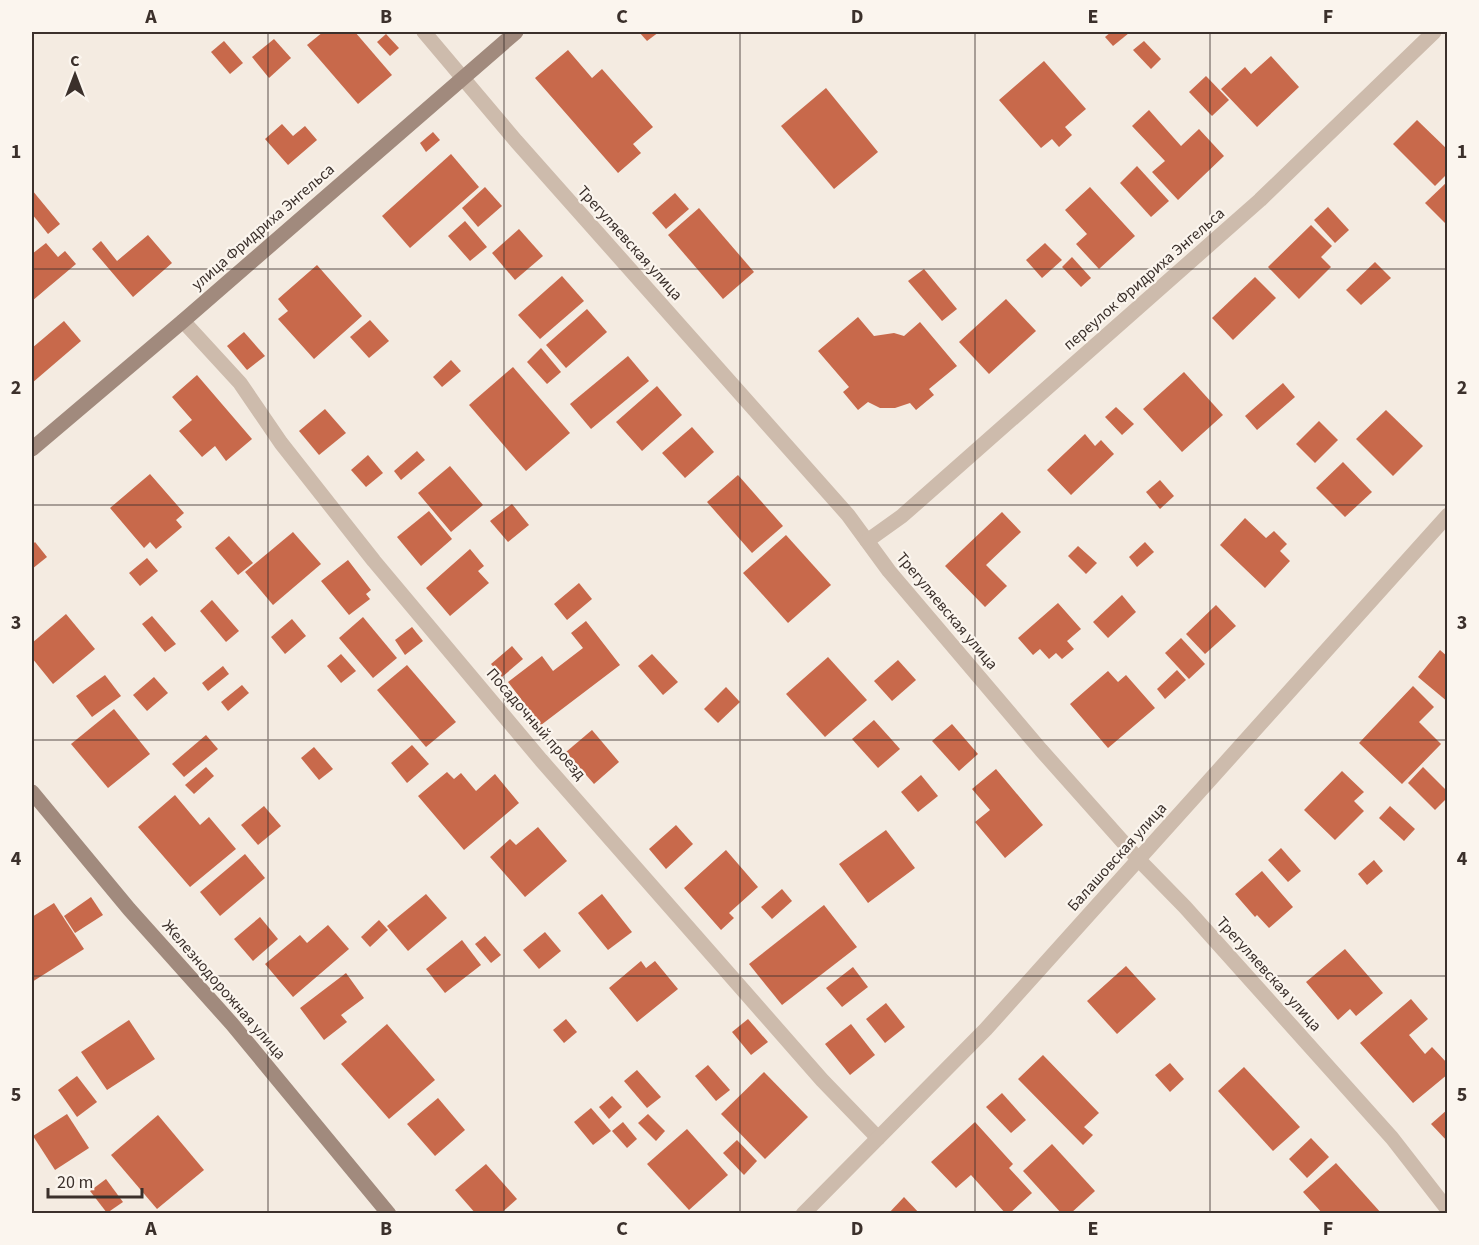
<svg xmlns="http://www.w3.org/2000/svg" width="1479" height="1245" font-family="'Source Sans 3',sans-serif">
<rect width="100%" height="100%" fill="#f4ebe1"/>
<g fill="#c8694b">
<path d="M 323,32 L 355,32 L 392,75 L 358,104 L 307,45 Z"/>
<path d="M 639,32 L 659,32 L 647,41 Z"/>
<path d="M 1111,32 L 1127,32 L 1129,33 L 1113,46 L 1105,37 Z"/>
<path d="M 386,34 L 399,48 L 390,56 L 377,42 Z"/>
<path d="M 274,39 L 291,58 L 269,78 L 252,57 Z"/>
<path d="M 224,41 L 243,63 L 230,74 L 211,52 Z"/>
<path d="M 1144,41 L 1161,59 L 1151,69 L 1133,50 Z"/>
<path d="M 568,50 L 592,78 L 602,69 L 653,127 L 633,144 L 641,153 L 618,173 L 535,78 Z"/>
<path d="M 1271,56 L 1299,87 L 1257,127 L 1221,89 L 1245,67 L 1251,74 Z"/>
<path d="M 1044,61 L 1086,109 L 1065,127 L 1072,135 L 1059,147 L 1052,139 L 1041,148 L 999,100 Z"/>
<path d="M 1206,76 L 1229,100 L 1212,116 L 1189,92 Z"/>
<path d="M 826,88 L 878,152 L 834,189 L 781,126 Z"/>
<path d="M 1149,110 L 1181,146 L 1199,129 L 1224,156 L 1178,200 L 1152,172 L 1165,161 L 1132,126 Z"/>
<path d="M 1417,120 L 1448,150 L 1448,173 L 1435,186 L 1393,144 Z"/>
<path d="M 282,124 L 293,136 L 305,126 L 317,140 L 288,165 L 265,139 Z"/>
<path d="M 433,132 L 440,140 L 426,152 L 420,143 Z"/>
<path d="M 451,154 L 479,187 L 410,248 L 382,216 Z"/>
<path d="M 1137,166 L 1169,201 L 1151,217 L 1120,183 Z"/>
<path d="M 1448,181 L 1448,226 L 1425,203 Z"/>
<path d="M 485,187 L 502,206 L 478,227 L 462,208 Z"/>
<path d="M 1090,187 L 1135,236 L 1099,269 L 1076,244 L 1087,234 L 1065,210 Z"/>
<path d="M 32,190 L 60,224 L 48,234 L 32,214 Z"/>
<path d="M 675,193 L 689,209 L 666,229 L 652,213 Z"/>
<path d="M 1328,207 L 1349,230 L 1335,243 L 1314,220 Z"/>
<path d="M 699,208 L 754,272 L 723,299 L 668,235 Z"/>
<path d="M 465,221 L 487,247 L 470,261 L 448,236 Z"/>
<path d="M 1311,225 L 1332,246 L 1321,257 L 1331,267 L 1299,299 L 1268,267 Z"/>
<path d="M 519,229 L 543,256 L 515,280 L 492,253 Z"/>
<path d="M 148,235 L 172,263 L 133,297 L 92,249 L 101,241 L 117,261 Z"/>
<path d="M 46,243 L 58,257 L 65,251 L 76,264 L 32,301 L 32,254 Z"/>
<path d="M 1045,243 L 1062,260 L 1042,278 L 1026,260 Z"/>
<path d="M 1072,257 L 1091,278 L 1081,287 L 1062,267 Z"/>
<path d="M 1375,262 L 1391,278 L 1361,305 L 1346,290 Z"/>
<path d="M 317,265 L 362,316 L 314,359 L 278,319 L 288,311 L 278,299 Z"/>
<path d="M 924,269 L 957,309 L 942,321 L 908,281 Z"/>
<path d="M 562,276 L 584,301 L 540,339 L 518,315 Z"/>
<path d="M 1255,277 L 1276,298 L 1233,340 L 1212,318 Z"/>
<path d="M 1006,299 L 1036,331 L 989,374 L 959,342 Z"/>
<path d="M 587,309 L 607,332 L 566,368 L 546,345 Z"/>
<path d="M 858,317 L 874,336 L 894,333 L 904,336 L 920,322 L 957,366 L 929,389 L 934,395 L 916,410 L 910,403 L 895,408 L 880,408 L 868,402 L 858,410 L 843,392 L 849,387 L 818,351 Z"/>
<path d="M 370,320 L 389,341 L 369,358 L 350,337 Z"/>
<path d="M 64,321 L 81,341 L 32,383 L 32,348 Z"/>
<path d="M 244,332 L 265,356 L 247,370 L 227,346 Z"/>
<path d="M 541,348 L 561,372 L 547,384 L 527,362 Z"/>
<path d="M 628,356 L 649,381 L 591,429 L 570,404 Z"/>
<path d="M 451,360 L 461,371 L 442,387 L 433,377 Z"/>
<path d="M 513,367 L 570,433 L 526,471 L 469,405 Z"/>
<path d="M 1184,372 L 1223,415 L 1182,452 L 1143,409 Z"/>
<path d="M 197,375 L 252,439 L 226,461 L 215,446 L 202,457 L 179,431 L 192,420 L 172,397 Z"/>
<path d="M 1283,383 L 1295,397 L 1257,430 L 1245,416 Z"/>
<path d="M 657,386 L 682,415 L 642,451 L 616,422 Z"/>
<path d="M 1116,407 L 1134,424 L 1122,435 L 1105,417 Z"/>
<path d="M 325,409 L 346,433 L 319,455 L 299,431 Z"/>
<path d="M 1386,410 L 1423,446 L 1393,476 L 1356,439 Z"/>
<path d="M 1319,421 L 1338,440 L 1315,463 L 1296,444 Z"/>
<path d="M 692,427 L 714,452 L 685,478 L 662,453 Z"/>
<path d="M 1085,434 L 1095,446 L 1101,440 L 1114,454 L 1071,495 L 1047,470 Z"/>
<path d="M 417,451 L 425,460 L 401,480 L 394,471 Z"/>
<path d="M 368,455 L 383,473 L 366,487 L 351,470 Z"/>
<path d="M 1343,462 L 1372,492 L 1345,517 L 1316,488 Z"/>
<path d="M 450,466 L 483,505 L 451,532 L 418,493 Z"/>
<path d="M 150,474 L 184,513 L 176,520 L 182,527 L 156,549 L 150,542 L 144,548 L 110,508 Z"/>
<path d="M 738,475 L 783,526 L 752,553 L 707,502 Z"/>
<path d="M 1160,480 L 1174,496 L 1160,509 L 1146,492 Z"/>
<path d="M 512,504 L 529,525 L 508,542 L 490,521 Z"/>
<path d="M 429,511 L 452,539 L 421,566 L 397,537 Z"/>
<path d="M 1002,512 L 1021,532 L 986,565 L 1007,586 L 985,607 L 945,566 Z"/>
<path d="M 1245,518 L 1266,538 L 1274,531 L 1287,544 L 1280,551 L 1290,561 L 1265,588 L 1220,545 Z"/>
<path d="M 293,532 L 321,564 L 273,605 L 245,572 Z"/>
<path d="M 786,535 L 831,585 L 788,623 L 743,573 Z"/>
<path d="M 229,536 L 253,563 L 238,575 L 215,548 Z"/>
<path d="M 35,542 L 47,557 L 32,569 L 32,545 Z"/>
<path d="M 1145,542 L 1154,552 L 1137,567 L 1129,557 Z"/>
<path d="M 1078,546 L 1097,563 L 1086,574 L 1068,556 Z"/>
<path d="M 470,549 L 484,566 L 478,571 L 489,583 L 450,616 L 426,588 Z"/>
<path d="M 147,558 L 158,571 L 140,586 L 129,573 Z"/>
<path d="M 348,560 L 371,590 L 366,594 L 370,599 L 349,615 L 321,581 Z"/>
<path d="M 579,583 L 592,599 L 567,620 L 554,604 Z"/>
<path d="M 1122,595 L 1136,612 L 1108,638 L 1093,622 Z"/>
<path d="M 212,600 L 239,631 L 226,642 L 200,611 Z"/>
<path d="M 1058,603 L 1081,629 L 1067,641 L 1074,649 L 1062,659 L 1056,653 L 1049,659 L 1040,649 L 1033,655 L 1018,638 Z"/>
<path d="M 1216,605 L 1236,626 L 1205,654 L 1186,634 Z"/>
<path d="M 66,614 L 95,649 L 53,684 L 32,658 L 32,643 Z"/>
<path d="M 152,616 L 176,644 L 165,652 L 142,624 Z"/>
<path d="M 363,617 L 397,658 L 373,678 L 339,638 Z"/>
<path d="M 292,619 L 306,636 L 285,654 L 271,637 Z"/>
<path d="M 586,621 L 620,665 L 541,725 L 508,682 L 542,656 L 553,671 L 583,648 L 571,633 Z"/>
<path d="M 412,627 L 423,641 L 405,655 L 395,640 Z"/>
<path d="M 1181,638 L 1205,664 L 1189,679 L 1165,653 Z"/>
<path d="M 512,646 L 523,659 L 502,677 L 491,664 Z"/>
<path d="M 1440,650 L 1448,657 L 1448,702 L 1418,677 Z"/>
<path d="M 341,654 L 356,671 L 341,683 L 327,666 Z"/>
<path d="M 652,654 L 678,682 L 663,695 L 638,666 Z"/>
<path d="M 828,657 L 867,700 L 825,737 L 786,694 Z"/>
<path d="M 898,660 L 916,680 L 892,701 L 874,681 Z"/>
<path d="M 407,665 L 456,722 L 426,747 L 377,690 Z"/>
<path d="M 223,666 L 229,674 L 208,691 L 202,683 Z"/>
<path d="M 1177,670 L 1186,680 L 1165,699 L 1157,689 Z"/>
<path d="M 1108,671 L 1118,682 L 1126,675 L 1155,708 L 1108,748 L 1070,704 Z"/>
<path d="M 105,675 L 121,696 L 92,717 L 76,696 Z"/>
<path d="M 154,677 L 168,693 L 147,711 L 133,695 Z"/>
<path d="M 242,685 L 249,693 L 228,711 L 221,702 Z"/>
<path d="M 1413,686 L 1434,707 L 1419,722 L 1441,744 L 1402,784 L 1359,743 Z"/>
<path d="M 726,687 L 740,702 L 718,723 L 704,709 Z"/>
<path d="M 114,709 L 150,754 L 108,788 L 71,744 Z"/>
<path d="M 874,720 L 900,749 L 878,768 L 852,739 Z"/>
<path d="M 952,724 L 978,754 L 959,771 L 932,741 Z"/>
<path d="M 592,730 L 619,762 L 594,784 L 566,752 Z"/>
<path d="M 206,735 L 218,749 L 184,777 L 172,764 Z"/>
<path d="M 412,745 L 429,764 L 407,783 L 391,763 Z"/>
<path d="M 314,747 L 333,769 L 319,780 L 301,758 Z"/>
<path d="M 206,767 L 214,776 L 194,794 L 185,785 Z"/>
<path d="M 1423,767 L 1448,792 L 1448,797 L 1435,810 L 1408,783 Z"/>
<path d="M 996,769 L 1043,825 L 1005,858 L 975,822 L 990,810 L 972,789 Z"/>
<path d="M 1342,771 L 1364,792 L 1354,801 L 1364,811 L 1335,840 L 1304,810 Z"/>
<path d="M 447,772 L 454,779 L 461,773 L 476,791 L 495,774 L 519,803 L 464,850 L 418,796 Z"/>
<path d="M 921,775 L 938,796 L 918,812 L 901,792 Z"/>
<path d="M 175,795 L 200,825 L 209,817 L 236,849 L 190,887 L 138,827 Z"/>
<path d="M 264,806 L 281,826 L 258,845 L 241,825 Z"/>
<path d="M 1390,806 L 1415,829 L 1404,841 L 1379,818 Z"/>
<path d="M 676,825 L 693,844 L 666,869 L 649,849 Z"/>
<path d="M 538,827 L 567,861 L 525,897 L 490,857 L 510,839 L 516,845 Z"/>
<path d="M 886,830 L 915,868 L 868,903 L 839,864 Z"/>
<path d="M 1281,848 L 1301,871 L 1288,882 L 1268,860 Z"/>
<path d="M 726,850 L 758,887 L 729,913 L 734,918 L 721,930 L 684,888 Z"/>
<path d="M 245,854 L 265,878 L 220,916 L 200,892 Z"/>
<path d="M 1374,860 L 1383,871 L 1367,885 L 1358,874 Z"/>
<path d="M 1262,871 L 1293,907 L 1269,928 L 1257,915 L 1255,917 L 1235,894 Z"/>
<path d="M 782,889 L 792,901 L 772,919 L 761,907 Z"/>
<path d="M 426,894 L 447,918 L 408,951 L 387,926 Z"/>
<path d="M 602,894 L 632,932 L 608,950 L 578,913 Z"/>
<path d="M 91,897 L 103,915 L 75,933 L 64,916 Z"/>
<path d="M 54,903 L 84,949 L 32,982 L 32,917 Z"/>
<path d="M 824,905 L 857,947 L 782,1005 L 749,964 Z"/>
<path d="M 260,917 L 278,939 L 253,961 L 234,939 Z"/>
<path d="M 379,920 L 388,930 L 370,947 L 361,937 Z"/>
<path d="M 328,925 L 349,949 L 293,997 L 265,964 L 300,935 L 307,943 Z"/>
<path d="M 545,932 L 561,951 L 539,969 L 523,950 Z"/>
<path d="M 485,936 L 501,955 L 491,963 L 475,944 Z"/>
<path d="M 462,940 L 481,965 L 445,993 L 426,969 Z"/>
<path d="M 1345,949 L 1383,993 L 1356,1016 L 1350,1009 L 1338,1020 L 1306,982 Z"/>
<path d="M 641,961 L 646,968 L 655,961 L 678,989 L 637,1022 L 609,988 Z"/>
<path d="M 1126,966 L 1156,999 L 1117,1034 L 1087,1001 Z"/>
<path d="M 853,967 L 868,987 L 842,1007 L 826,988 Z"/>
<path d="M 346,973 L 364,998 L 341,1015 L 347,1022 L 324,1040 L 300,1008 Z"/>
<path d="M 1411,999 L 1428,1019 L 1409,1035 L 1425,1054 L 1432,1047 L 1448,1064 L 1448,1074 L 1413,1103 L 1360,1043 Z"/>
<path d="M 886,1003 L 905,1027 L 885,1043 L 866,1019 Z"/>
<path d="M 566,1019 L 577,1032 L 564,1043 L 553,1030 Z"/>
<path d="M 748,1019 L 768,1042 L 751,1055 L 732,1032 Z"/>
<path d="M 129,1020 L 155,1059 L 107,1090 L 81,1052 Z"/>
<path d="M 387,1024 L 435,1080 L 389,1119 L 341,1064 Z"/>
<path d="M 851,1024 L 875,1055 L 850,1075 L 825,1044 Z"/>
<path d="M 1043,1055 L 1099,1113 L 1084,1127 L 1093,1135 L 1083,1145 L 1018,1079 Z"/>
<path d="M 1170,1063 L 1184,1079 L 1170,1092 L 1155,1075 Z"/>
<path d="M 708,1065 L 730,1090 L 716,1101 L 695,1076 Z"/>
<path d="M 1244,1067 L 1300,1127 L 1273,1151 L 1218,1091 Z"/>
<path d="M 637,1070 L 661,1097 L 647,1108 L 624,1081 Z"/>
<path d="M 764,1072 L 808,1117 L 765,1159 L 721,1114 Z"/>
<path d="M 77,1076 L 97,1102 L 77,1117 L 58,1090 Z"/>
<path d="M 1002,1093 L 1026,1120 L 1011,1133 L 986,1107 Z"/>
<path d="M 612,1096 L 622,1107 L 609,1119 L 599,1107 Z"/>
<path d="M 438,1098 L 465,1130 L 435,1156 L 407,1124 Z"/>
<path d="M 591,1108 L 611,1131 L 593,1145 L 574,1122 Z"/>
<path d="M 1448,1109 L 1448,1142 L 1431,1124 Z"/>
<path d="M 67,1114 L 89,1148 L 55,1170 L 33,1136 Z"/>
<path d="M 648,1114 L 665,1131 L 656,1141 L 638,1123 Z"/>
<path d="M 158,1115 L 204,1170 L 157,1209 L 111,1155 Z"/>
<path d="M 623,1122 L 637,1139 L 627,1148 L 612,1131 Z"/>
<path d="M 975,1122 L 1013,1164 L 1009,1168 L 1032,1193 L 1009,1214 L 1006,1214 L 971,1175 L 956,1188 L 931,1162 Z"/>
<path d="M 687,1129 L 728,1175 L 689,1210 L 647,1164 Z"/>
<path d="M 1311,1138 L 1329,1157 L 1307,1178 L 1289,1159 Z"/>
<path d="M 737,1140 L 757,1161 L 744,1175 L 723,1153 Z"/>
<path d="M 1052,1144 L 1095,1191 L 1070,1214 L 1062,1214 L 1023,1171 Z"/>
<path d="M 1336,1163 L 1382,1214 L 1323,1214 L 1303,1192 Z"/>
<path d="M 486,1164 L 517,1199 L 500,1214 L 476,1214 L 455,1190 Z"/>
<path d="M 106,1179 L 123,1202 L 107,1213 L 90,1191 Z"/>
<path d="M 904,1197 L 920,1214 L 888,1214 Z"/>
</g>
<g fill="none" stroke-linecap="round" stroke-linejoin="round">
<g stroke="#cdbbac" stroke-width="15">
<path d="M 424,32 L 516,141 L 848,515 L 889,571 L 1041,750 L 1139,860 L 1185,907 L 1392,1138 L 1448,1210"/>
<path d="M 183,321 L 240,383 L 281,443 L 374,561 L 541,760 L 822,1080 L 878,1138"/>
<path d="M 867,541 L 902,516 L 1260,200 L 1434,32"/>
<path d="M 803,1214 L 986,1029 L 1448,515"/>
</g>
<g stroke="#a18a7d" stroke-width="15">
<path d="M 32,449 L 183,321 L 516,32"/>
<path d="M 32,792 L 129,909 L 232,1024 L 389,1214"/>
</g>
</g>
<path fill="none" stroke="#3b302b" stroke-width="1.5" stroke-opacity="0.55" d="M 268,32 L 268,1214M 504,32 L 504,1214M 740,32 L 740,1214M 975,32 L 975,1214M 1210,32 L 1210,1214M 32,269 L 1448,269M 32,505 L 1448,505M 32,740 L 1448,740M 32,976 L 1448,976"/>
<g text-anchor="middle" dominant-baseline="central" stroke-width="4.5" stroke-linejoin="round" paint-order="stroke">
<g font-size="16" fill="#3b302b" stroke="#fbf5ee">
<text transform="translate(263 227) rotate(-41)">улица Фридриха Энгельса</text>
<text transform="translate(630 243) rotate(48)">Трегуляевская улица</text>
<text transform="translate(1144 279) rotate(-41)">переулок Фридриха Энгельса</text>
<text transform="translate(947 611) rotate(50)">Трегуляевская улица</text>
<text transform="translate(536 724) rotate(49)">Посадочный проезд</text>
<text transform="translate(1117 857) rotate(-48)">Балашовская улица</text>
<text transform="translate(1269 974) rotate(48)">Трегуляевская улица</text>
<text transform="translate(224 990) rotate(49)">Железнодорожная улица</text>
</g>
</g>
<rect width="1479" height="1245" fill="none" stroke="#fbf5ee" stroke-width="66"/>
<g transform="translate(75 75)" stroke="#fbf5ee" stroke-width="4.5" paint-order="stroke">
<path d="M0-4.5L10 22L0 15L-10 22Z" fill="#3b302b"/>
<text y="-9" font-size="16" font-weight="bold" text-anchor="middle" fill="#3b302b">С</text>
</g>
<path d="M48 1188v9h94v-9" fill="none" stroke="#3b302b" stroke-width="3"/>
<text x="57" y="1188" font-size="18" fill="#3b302b" stroke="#fbf5ee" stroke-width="4.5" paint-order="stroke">20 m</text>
<rect x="33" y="33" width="1413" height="1179" fill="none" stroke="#3b302b" stroke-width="2"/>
<g font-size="20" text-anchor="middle" font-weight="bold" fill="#3b302b">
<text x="151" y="23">A</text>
<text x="386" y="23">B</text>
<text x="622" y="23">C</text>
<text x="857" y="23">D</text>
<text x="1093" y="23">E</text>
<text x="1328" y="23">F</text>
<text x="16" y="158">1</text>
<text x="1462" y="158">1</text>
<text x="16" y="394">2</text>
<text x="1462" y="394">2</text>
<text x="16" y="629">3</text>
<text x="1462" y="629">3</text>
<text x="16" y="865">4</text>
<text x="1462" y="865">4</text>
<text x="16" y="1101">5</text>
<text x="1462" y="1101">5</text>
<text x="151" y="1235">A</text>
<text x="386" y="1235">B</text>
<text x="622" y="1235">C</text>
<text x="857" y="1235">D</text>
<text x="1093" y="1235">E</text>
<text x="1328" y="1235">F</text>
</g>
</svg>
